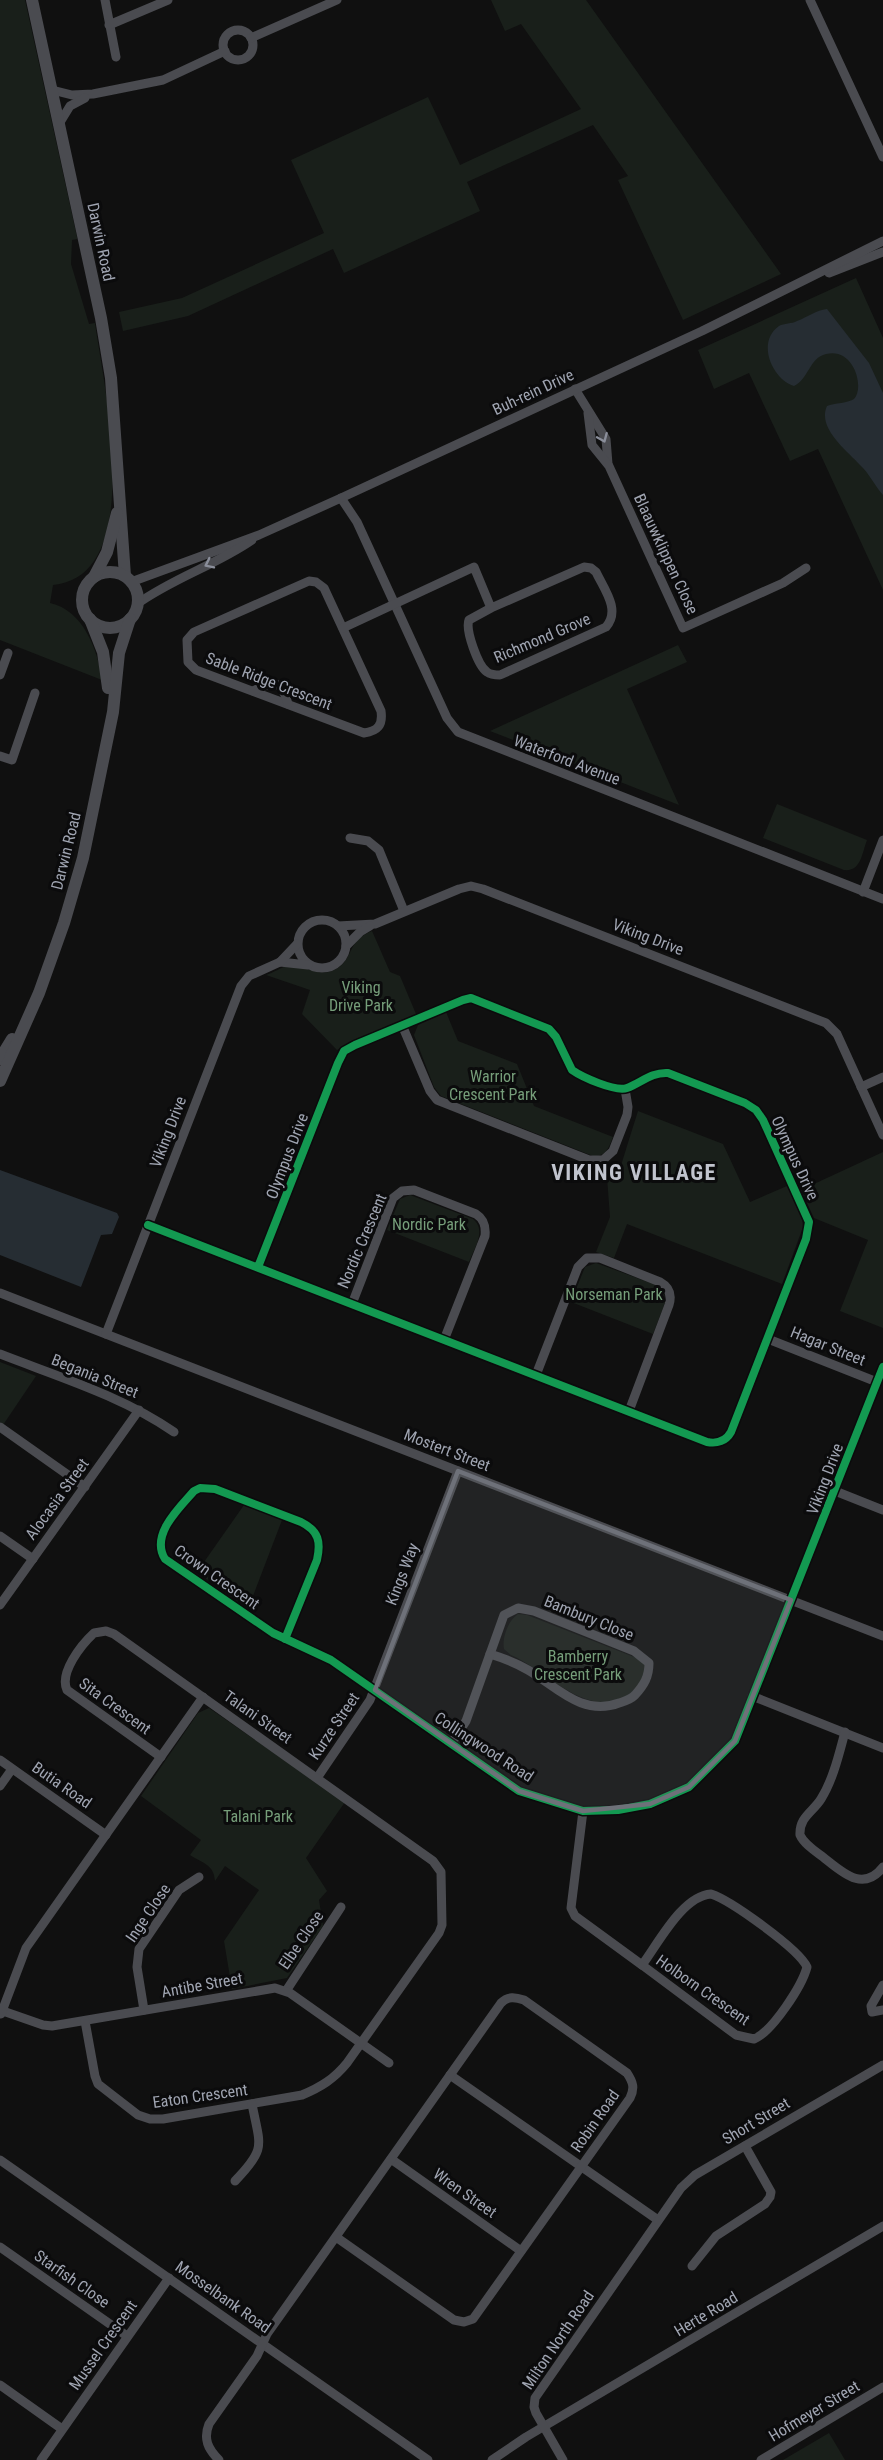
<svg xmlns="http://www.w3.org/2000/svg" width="883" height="2460" font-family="'Roboto Condensed',sans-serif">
<rect width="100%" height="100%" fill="#101010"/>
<g fill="#191f1a">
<path d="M 0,0 L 25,0 L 77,237 L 77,239 L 72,240 L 71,264 L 89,324 L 95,323 C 103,383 148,576 53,585 L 50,603 C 83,610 98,650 102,680 L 0,640 Z"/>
<path d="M 491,0 L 586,0 L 781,274 L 683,320 L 618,180 L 628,176 L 593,125 L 467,182 L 480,211 L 344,273 L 333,249 L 188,316 L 123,331 L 119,312 L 182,298 L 324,233 L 291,160 L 428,97 L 460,165 L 581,109 L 521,24 L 505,31 Z"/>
<path d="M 856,278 L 883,338 L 883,590 L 818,449 L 790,461 L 749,373 L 714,389 L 698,350 Z"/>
<path d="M 678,645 L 687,662 L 627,689 L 679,805 L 490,731 Z"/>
<path d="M 777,804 L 867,840 C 862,853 861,872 844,870 L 763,838 Z"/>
<path d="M 372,931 L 390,972 L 400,976 L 416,1014 L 349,1042 L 337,1050 L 302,1014 L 310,990 L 266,975 C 273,973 281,967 288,966 C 305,964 318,978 334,970 C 354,961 346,941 372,931 Z"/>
<path d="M 446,1012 L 458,1041 L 517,1064 L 534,1106 L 613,1137 C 609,1147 606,1157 593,1156 L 441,1096 L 434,1087 L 414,1035 L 418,1025 Z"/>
<path d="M 638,1111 L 723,1144 L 750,1202 L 787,1186 L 802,1219 L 803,1227 L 782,1284 L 627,1224 L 614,1258 L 596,1252 L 610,1217 L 607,1177 L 617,1178 Z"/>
<path d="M 883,1152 L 883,1328 L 840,1311 L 868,1240 L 814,1218 L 801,1190 Z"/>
<path d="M 410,1195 L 473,1219 C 487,1230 474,1249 469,1262 L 387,1230 L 400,1199 Z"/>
<path d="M 596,1263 L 659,1286 L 664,1291 L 665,1303 L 653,1334 L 571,1302 L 585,1267 Z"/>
<path d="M 0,1362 L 36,1376 L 3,1425 L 0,1422 Z"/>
<path d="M 244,1505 L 282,1520 L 248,1609 L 197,1572 Z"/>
<path d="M 518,1614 L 527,1615 L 639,1659 L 646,1666 C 646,1676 638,1688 630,1694 C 589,1723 545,1669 511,1655 L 504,1649 C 502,1637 508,1621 518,1614 Z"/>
<path d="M 209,1708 L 345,1802 L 306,1858 L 327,1891 L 319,1900 L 323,1926 L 287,1978 L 232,1989 L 224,1941 L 259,1890 L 225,1866 L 215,1881 C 214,1864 202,1863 190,1855 L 201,1840 L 141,1796 L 198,1713 Z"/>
<path d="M 829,2433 L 845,2460 L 783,2460 Z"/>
</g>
<g fill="#262d33">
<path d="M 827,309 L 869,363 L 883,393 L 883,495 C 875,486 869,473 860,465 C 846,450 817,428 827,406 C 834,403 849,403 854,399 C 865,388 854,347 826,354 C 809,358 809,379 794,386 C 772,379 756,342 779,326 C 784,323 792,324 797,321 C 808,317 816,310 827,309 Z"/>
<path d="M 0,1170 L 117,1213 L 119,1217 L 112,1234 L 101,1235 L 81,1287 L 0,1255 Z"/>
</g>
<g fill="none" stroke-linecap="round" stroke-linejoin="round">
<g stroke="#4a4b50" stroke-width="9">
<path d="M 105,0 L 116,57"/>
<path d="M 810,0 L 883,157"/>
<path d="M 109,25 L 168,0"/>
<circle cx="238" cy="45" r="15"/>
<path d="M 251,38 L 337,0"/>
<path d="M 52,90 L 72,95 L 93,94 L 163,80 L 225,51"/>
<path d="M 59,124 L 70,106 L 85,98"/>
<path d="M 829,273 L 883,252"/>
<path d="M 575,389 L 606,439 L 608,464"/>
<path d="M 588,413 L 592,445 L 609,466 L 683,628 L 783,583 L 806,568"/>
<path d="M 341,498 L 357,522 L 447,718 L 458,732 L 883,899"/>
<path d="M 309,581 L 316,582 L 324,588 L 381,711 C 383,725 378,731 364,733 L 196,670 L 188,662 L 187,640 L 194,632 Z"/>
<path d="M 131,582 L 259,535 L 341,498 L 702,331 L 883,241"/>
<path d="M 137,604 C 173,578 216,565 252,540"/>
<path d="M 343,628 L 474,567 L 491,608 L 469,620 C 465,630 478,666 487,672 C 491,675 495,675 500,675 L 606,627 C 621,610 604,589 596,572 L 591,568 L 584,567 L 491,608"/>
<path d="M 0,675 L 8,653"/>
<path d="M 253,691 C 274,680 281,679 288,704"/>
<path d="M 0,756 L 12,760 L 35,693"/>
<path d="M 350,838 L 368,841 L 379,850 L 404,911"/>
<path d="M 863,892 L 883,840"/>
<circle cx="322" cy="944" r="24"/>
<path d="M 338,926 L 375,924 L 459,889 L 471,886 L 483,889 L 826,1023 L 837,1034 L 883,1135"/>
<path d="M 346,946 L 360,932 L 370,926"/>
<path d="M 280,962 L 308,965"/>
<path d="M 402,1025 L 430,1091 L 437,1100 L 589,1160 L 603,1160 L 613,1151 L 627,1115 L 628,1107 L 625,1089"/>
<path d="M 861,1087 L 883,1077"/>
<path d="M 148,1225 L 707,1442 C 717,1444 726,1441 731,1432 L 806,1239 L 809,1222 L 763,1120 L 756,1110 L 745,1103 L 668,1073 C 651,1072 641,1083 627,1088 C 615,1092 582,1077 572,1070 L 556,1037 L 549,1029 L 471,998 L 463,1000 L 355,1045 L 344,1051 L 338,1063 L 258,1267"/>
<path d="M 0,1293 L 883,1636"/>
<path d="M 352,1304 L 393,1198 L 402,1191 L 414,1190 L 476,1214 C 484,1219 486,1226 485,1236 L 444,1340"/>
<path d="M 106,1334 L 241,986 L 249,976 L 280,962 L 297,944"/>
<path d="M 768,1339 L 877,1382"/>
<path d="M 0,1354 C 59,1377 122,1396 174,1432"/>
<path d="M 536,1375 L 578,1267 L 587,1258 L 600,1258 L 660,1282 C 669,1287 672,1295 669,1305 L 629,1411"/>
<path d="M 0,1427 L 85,1487"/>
<path d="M 835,1491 L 883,1510"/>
<path d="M 0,1536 L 33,1559"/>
<path d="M 0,1605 L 139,1410"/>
<path d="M 518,1608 L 534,1611 L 634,1651 L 649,1663 C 649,1677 644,1685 635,1695 C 630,1700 625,1701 619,1703 C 582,1717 556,1686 528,1670 C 516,1663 503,1658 490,1654 L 504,1615 Z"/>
<path d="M 285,1639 L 317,1560 C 321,1542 319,1531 301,1522 L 215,1489 L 200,1488 L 194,1491 C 179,1508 150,1535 165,1559 L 273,1633 L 331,1660 L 519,1791 L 583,1811 L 618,1810 L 650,1804 L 689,1787 L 735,1741 L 883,1367"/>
<path d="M 752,1696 L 883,1748"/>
<path d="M 845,1732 C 839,1754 833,1780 821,1799 C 813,1812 799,1817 800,1835 C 804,1844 815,1851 823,1857 C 842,1872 863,1893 883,1867"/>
<path d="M 451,1744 L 466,1721 L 490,1654"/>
<path d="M 0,1760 L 106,1835"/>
<path d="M 317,1778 L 370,1700 L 458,1471"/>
<path d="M 0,1786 L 12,1769"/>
<path d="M 583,1811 L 571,1908 L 575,1916 L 642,1965"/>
<path d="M 711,1894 C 730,1900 799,1949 807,1967 C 802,1986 772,2032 754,2039 L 736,2035 L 642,1965 C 658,1944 682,1896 711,1894 Z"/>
<path d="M 883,1985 L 871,2006 L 872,2012 L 883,2010"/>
<path d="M 286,1991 L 341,1907"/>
<path d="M 0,2010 L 43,2025 L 52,2026 L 275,1988 L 290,1993 L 389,2063"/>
<path d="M 144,2010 L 137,1967 L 139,1949 L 179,1890 L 199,1877"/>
<path d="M 1,2014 L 26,1948 L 203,1697"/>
<path d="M 85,2021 L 95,2076 L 98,2084 L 138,2115 L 150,2119 L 163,2119 L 302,2095 C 321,2087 334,2079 347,2063 L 439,1933 L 442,1925 L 441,1872 L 433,1861 L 114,1634 L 106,1631 L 94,1633 C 81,1645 59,1673 67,1690 L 161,1757"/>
<path d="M 450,2075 L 658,2220"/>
<path d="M 391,2159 L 521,2251"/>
<path d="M 0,2160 L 428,2460"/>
<path d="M 235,2181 C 267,2148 260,2146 252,2104"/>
<path d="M 0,2247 L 127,2336"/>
<path d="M 692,2266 L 716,2236 L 765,2204 L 770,2197 L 771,2192 L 745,2146"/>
<path d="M 0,2385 L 62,2429"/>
<path d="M 41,2460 L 169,2278"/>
<path d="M 219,2460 C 208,2449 203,2439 209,2424 L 257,2356 L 267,2334 L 501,2003 C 508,1996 515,1997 524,2000 L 627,2073 C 633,2082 635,2088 630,2098 L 473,2319 L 464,2322 L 454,2320 L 336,2237"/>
<path d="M 492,2460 L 526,2437 L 883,2226"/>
<path d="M 563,2460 L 536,2413 L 534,2407 L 535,2398 L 681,2188 L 695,2175 L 883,2065"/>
<path d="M 761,2460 L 883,2387"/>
</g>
<g stroke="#4a4b50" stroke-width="12">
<path d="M 32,0 L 101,318 L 111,378 L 125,576"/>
<circle cx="110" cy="600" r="28"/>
<path d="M 94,577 L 107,552 L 117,513"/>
<path d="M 90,619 L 103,652 L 108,688"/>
<path d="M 0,1059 L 12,1039"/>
<path d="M 0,1081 L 39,993 L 64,923 L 83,858 L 113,712 L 119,653 L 130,619"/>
</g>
<defs>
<g id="cycleway">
<path d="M 148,1225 L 707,1442 C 717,1444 726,1441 731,1432 L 806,1239 L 809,1222 L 763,1120 L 756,1110 L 745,1103 L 668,1073 C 651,1072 641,1083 627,1088 C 615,1092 582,1077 572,1070 L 556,1037 L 549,1029 L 471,998 L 463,1000 L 355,1045 L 344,1051 L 338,1063 L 258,1267"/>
<path d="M 285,1639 L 317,1560 C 321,1542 319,1531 301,1522 L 215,1489 L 200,1488 L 194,1491 C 179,1508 150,1535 165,1559 L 273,1633 L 331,1660 L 519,1791 L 583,1811 L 618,1810 L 650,1804 L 689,1787 L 735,1741 L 883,1367"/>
</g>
</defs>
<use href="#cycleway" stroke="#0b0b0c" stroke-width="11"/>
<use href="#cycleway" stroke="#139951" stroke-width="8"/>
</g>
<defs><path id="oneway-chevron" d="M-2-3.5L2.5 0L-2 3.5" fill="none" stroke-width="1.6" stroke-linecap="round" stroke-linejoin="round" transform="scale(1.5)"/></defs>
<g stroke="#8a8e9a">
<use href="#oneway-chevron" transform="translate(603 438) rotate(67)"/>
<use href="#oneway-chevron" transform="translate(209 564) rotate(154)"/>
</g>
<path fill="#6e7179" fill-opacity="0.2" stroke="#6e7179" stroke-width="4.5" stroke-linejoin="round" d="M 458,1471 L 791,1600 L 735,1741 L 689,1787 L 650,1804 L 583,1811 L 519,1791 L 375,1690 Z"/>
<g text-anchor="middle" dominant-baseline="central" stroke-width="6" stroke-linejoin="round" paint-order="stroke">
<g font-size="16" fill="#a0a5b2" stroke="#0b0b0c">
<text transform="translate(101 242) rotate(78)">Darwin Road</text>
<text transform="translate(533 392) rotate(-25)">Buh-rein Drive</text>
<text transform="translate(666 554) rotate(65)">Blaauwklippen Close</text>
<text transform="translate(542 638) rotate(-23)">Richmond Grove</text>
<text transform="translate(269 681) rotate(21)">Sable Ridge Crescent</text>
<text transform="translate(567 760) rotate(21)">Waterford Avenue</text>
<text transform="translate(66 851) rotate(-76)">Darwin Road</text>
<text transform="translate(648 937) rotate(21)">Viking Drive</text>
<text transform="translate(168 1132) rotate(-69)">Viking Drive</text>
<text transform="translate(287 1156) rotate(-69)">Olympus Drive</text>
<text transform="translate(795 1158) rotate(65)">Olympus Drive</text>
<text transform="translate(362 1241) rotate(-67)">Nordic Crescent</text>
<text transform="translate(828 1346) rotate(22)">Hagar Street</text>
<text transform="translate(95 1376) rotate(22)">Begania Street</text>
<text transform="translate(447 1450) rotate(21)">Mostert Street</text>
<text transform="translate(825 1479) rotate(-69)">Viking Drive</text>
<text transform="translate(57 1499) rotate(-54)">Alocasia Street</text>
<text transform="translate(402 1574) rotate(-69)">Kings Way</text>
<text transform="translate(217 1577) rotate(35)">Crown Crescent</text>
<text transform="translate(589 1618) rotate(22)">Bambury Close</text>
<text transform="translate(115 1706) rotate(36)">Sita Crescent</text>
<text transform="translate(258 1717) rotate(35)">Talani Street</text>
<text transform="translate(334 1726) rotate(-56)">Kurze Street</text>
<text transform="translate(484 1747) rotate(33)">Collingwood Road</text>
<text transform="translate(62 1785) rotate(35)">Butia Road</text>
<text transform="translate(148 1913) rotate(-56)">Inge Close</text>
<text transform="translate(301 1940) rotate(-56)">Elbe Close</text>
<text transform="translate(202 1985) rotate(-10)">Antibe Street</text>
<text transform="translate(703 1990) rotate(35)">Holborn Crescent</text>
<text transform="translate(200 2096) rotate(-8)">Eaton Crescent</text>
<text transform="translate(595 2121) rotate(-55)">Robin Road</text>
<text transform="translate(756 2121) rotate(-31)">Short Street</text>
<text transform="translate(465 2193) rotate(35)">Wren Street</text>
<text transform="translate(72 2279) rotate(35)">Starfish Close</text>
<text transform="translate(223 2297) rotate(35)">Mosselbank Road</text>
<text transform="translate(706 2314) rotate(-31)">Herte Road</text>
<text transform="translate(558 2340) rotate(-56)">Milton North Road</text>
<text transform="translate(103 2345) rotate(-55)">Mussel Crescent</text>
<text transform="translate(814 2411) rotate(-31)">Hofmeyer Street</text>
</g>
<g font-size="16" fill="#769e7a" stroke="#0b0b0c">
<text x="361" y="987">Viking<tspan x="361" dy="18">Drive Park</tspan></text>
<text x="493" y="1076">Warrior<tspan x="493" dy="18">Crescent Park</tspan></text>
<text x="429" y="1224">Nordic Park</text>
<text x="614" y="1294">Norseman Park</text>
<text x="578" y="1656">Bamberry<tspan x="578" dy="18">Crescent Park</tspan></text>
<text x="258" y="1816">Talani Park</text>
</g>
<g font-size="22" font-weight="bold" letter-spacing="1.5" fill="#c1c4ce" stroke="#0b0b0c">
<text x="634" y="1172">VIKING VILLAGE</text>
</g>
</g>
</svg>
